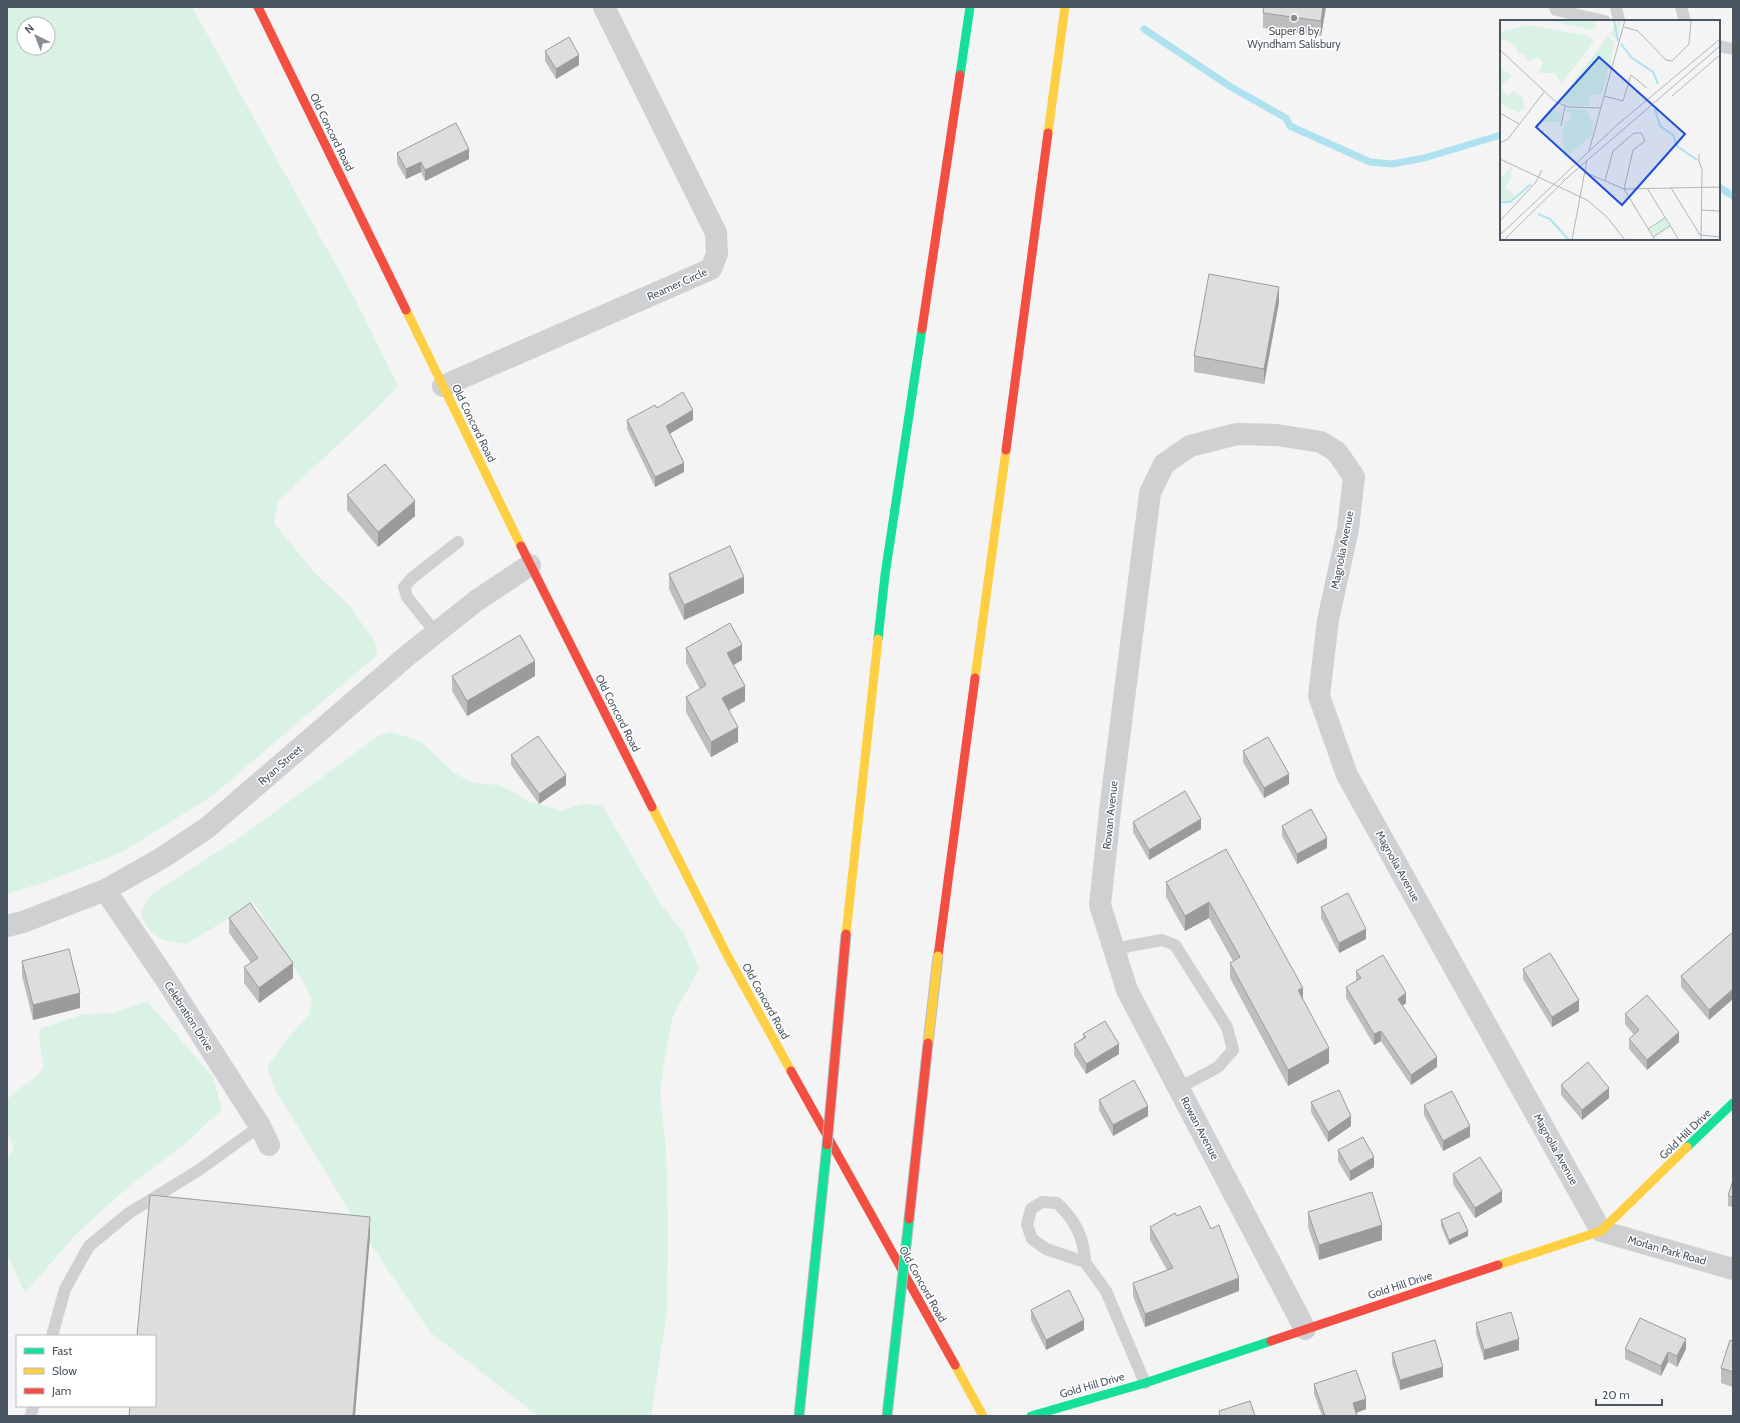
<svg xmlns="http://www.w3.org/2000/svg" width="1740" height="1423" font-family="Cabin,sans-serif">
<rect width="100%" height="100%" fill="#f4f4f4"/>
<g fill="#d9f2e3" fill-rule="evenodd">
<path d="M 7,7 L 192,7 L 356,301 L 398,386 L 377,408 L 279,500 L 274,523 L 314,572 L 349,605 L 375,642 L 377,655 L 212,796 L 122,852 L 49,881 L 7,894 ZM 24,24 L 48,24 L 48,48 L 24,48 Z"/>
<path d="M 391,732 L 420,741 L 439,758 L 452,772 L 474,783 L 498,785 L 516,793 L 529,802 L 544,805 L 561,811 L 582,804 L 602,805 L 660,903 L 685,935 L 699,969 L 673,1016 L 665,1056 L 660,1095 L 666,1147 L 668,1227 L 667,1312 L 651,1416 L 538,1416 L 430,1332 L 357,1224 L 276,1091 L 267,1067 L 286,1040 L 309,1015 L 312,1000 L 305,985 L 254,903 L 186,944 C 160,940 153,940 141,915 L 145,903 L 152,894 L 242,836 L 378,736 Z"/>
<path d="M 147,1001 L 213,1077 L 222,1109 L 186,1143 L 127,1188 L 77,1233 L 25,1293 L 7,1254 L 7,1158 L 14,1149 L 7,1130 L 7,1100 C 18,1087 34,1082 44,1067 L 41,1054 L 39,1029 L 84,1014 L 113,1013 Z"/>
</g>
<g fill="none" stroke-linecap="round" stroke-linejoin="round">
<g stroke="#aee2f0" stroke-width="7">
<path d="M 1144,29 L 1231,87 L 1286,118 L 1290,126 L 1370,162 L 1392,164 L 1424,158 L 1501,135"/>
<path d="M 1719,187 L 1733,196"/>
</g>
<g stroke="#ced0d2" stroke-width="12">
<path d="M 1555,7 L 1556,10 L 1605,21"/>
<path d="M 1616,7 L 1619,21"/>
<path d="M 1681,7 L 1685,21"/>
<path d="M 1719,46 L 1733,49"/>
<path d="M 436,633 L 407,597 L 404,587 L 412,578 L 458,542"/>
<path d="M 1115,951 L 1129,946 L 1162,940 L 1175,945 L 1227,1027 L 1233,1050 L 1218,1067 L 1179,1088"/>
<path d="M 1085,1262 C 1084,1237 1075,1220 1057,1203 L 1042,1202 L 1031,1209 L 1027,1225 L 1032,1239 L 1046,1249 L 1085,1262 L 1106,1291 L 1145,1383"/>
<path d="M 52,1336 L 65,1289 L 89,1246 L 129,1213 L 199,1170 L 260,1126"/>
<path d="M 31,1416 L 33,1406"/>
</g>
<g stroke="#ced0d2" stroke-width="22">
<path d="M 443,386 L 711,269 L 717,254 L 716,233 L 604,7"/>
<path d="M 105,890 L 165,978 L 260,1126 L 269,1145"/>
<path d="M 7,926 L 23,922 L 105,890 L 162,858 L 207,828 L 408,655 L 476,601 L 530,565"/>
<path d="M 1305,1329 L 1127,990 L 1100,905 L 1111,802 L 1150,493 L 1164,464 L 1190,446 L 1237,434 L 1277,435 L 1321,442 L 1337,452 L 1354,477 L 1348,529 L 1328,620 L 1319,696 L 1347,775 L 1601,1231 L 1733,1269"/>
</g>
<g stroke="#16e098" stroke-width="9">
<path d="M 960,75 L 970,7"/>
<path d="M 878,639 L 885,575 L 922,329"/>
<path d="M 1687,1147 L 1733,1103"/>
<path d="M 1031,1416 L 1145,1383 L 1271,1341"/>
</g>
<g stroke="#ffcf43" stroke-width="9">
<path d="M 1048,133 L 1065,7"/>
<path d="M 406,310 L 521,546"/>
<path d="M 975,678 L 1006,450"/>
<path d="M 652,807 L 726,953 L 791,1071"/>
<path d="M 846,934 L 878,639"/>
<path d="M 1498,1265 L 1601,1231 L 1687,1147"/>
<path d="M 955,1365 L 983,1416"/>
</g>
<g stroke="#f24e42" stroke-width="9">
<path d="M 258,7 L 406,310"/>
<path d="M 922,329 L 960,75"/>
<path d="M 1006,450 L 1048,133"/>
<path d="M 521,546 L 652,807"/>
<path d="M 938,956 L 975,678"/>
<path d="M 791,1071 L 955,1365"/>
<path d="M 1271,1341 L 1498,1265"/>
</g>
<defs>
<g id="fast-bridge">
<path d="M 799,1416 L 827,1145"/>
<path d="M 887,1416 L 909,1219"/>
</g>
<path id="slow-bridge" d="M 928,1043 L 938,956"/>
<g id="jam-bridge">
<path d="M 827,1145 L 846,934"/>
<path d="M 909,1219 L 928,1043"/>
</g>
</defs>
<use href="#fast-bridge" stroke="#b9bec3" stroke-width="11" stroke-linecap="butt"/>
<use href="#slow-bridge" stroke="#b9bec3" stroke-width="11" stroke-linecap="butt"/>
<use href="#jam-bridge" stroke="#b9bec3" stroke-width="11" stroke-linecap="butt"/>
<use href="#fast-bridge" stroke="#16e098" stroke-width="9"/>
<use href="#slow-bridge" stroke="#ffcf43" stroke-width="9"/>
<use href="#jam-bridge" stroke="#f24e42" stroke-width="9"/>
</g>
<g fill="#bebebf">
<path d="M 1264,7 L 1326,7 L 1321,36 L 1263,28 L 1263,13 Z"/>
<path d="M 545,51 L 579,65 L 556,79 L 545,61 Z"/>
<path d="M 397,153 L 469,159 L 425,181 L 421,172 L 406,179 L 397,163 Z"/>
<path d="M 1279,302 L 1264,384 L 1194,372 L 1194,356 Z"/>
<path d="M 657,408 L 693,420 L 669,433 L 684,472 L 655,487 L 627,429 L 627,420 Z"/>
<path d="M 347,495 L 415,516 L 378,547 L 347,510 Z"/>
<path d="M 669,574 L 744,593 L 684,620 L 669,589 Z"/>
<path d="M 686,648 L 742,660 L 733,665 L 745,701 L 729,710 L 738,742 L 711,757 L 686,712 L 686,697 L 700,689 L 686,663 Z"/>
<path d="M 452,676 L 535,676 L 467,716 L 452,691 Z"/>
<path d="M 1243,751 L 1289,784 L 1264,798 L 1243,762 Z"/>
<path d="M 511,755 L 566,785 L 539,804 L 511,765 Z"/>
<path d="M 1133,822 L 1201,829 L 1149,860 L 1133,832 Z"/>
<path d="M 1282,826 L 1327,848 L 1297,864 L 1282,836 Z"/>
<path d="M 1226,849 L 1303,999 L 1329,1063 L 1288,1086 L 1230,978 L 1230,963 L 1233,961 L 1209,918 L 1185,931 L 1166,897 L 1166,882 Z"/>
<path d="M 1321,907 L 1366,939 L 1339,953 L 1321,918 Z"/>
<path d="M 229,918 L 293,978 L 259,1003 L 244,983 L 244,967 L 251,963 L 229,933 Z"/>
<path d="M 1733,932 L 1709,1020 L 1681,987 L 1681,976 Z"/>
<path d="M 22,961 L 80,1008 L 33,1020 L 22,976 Z"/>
<path d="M 1523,969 L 1579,1011 L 1552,1027 L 1523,979 Z"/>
<path d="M 1356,971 L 1406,1003 L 1402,1006 L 1437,1067 L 1411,1085 L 1381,1041 L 1374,1045 L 1346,998 L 1346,987 L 1356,981 Z"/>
<path d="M 1625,1014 L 1679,1042 L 1647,1070 L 1629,1049 L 1629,1039 L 1634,1035 L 1625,1024 Z"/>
<path d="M 1083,1034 L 1119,1054 L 1086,1074 L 1074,1055 L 1074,1044 L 1083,1038 Z"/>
<path d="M 1561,1085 L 1609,1098 L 1582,1120 L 1561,1095 Z"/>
<path d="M 1099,1100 L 1148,1116 L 1113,1136 L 1099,1110 Z"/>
<path d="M 1311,1102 L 1351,1126 L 1328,1142 L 1311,1112 Z"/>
<path d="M 1424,1105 L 1470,1137 L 1443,1151 L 1424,1115 Z"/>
<path d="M 1338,1150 L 1374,1167 L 1350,1181 L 1338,1161 Z"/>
<path d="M 1453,1174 L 1502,1202 L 1475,1218 L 1453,1184 Z"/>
<path d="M 1733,1180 L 1733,1207 L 1728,1206 L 1728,1196 Z"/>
<path d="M 1308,1212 L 1382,1240 L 1319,1260 L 1308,1227 Z"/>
<path d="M 1177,1216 L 1239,1291 L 1145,1327 L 1133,1296 L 1133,1283 L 1167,1270 L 1150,1240 L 1150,1227 Z"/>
<path d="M 1441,1220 L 1468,1236 L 1449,1245 L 1441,1226 Z"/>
<path d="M 1031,1310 L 1084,1330 L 1046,1350 L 1031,1320 Z"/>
<path d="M 1476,1323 L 1519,1350 L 1484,1360 L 1476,1333 Z"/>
<path d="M 1733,1341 L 1733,1387 L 1721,1383 L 1721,1368 Z"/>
<path d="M 1625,1349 L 1686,1349 L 1677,1367 L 1668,1362 L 1661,1376 L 1625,1359 Z"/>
<path d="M 1392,1353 L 1443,1377 L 1400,1390 L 1392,1363 Z"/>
<path d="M 1314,1384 L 1366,1409 L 1356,1413 L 1357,1416 L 1322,1416 L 1314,1394 Z"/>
</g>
<g fill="#9b9b9b">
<path d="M 1323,7 L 1326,7 L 1321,36 L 1321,21 Z"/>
<path d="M 579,55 L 579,65 L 556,79 L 556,69 Z"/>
<path d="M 469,149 L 469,159 L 425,181 L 425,170 Z"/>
<path d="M 421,162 L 421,172 L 406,179 L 406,169 Z"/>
<path d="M 1279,287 L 1279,302 L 1264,384 L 1264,369 Z"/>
<path d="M 693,410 L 693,420 L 666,436 L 666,426 Z"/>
<path d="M 684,463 L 684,472 L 655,487 L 655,477 Z"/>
<path d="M 415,501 L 415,516 L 378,547 L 378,532 Z"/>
<path d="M 744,577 L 744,593 L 684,620 L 684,605 Z"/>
<path d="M 742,645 L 742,660 L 727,669 L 727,653 Z"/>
<path d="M 535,661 L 535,676 L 467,716 L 467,701 Z"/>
<path d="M 745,686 L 745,701 L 722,714 L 722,698 Z"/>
<path d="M 738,727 L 738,742 L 711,757 L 711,742 Z"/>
<path d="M 1289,774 L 1289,784 L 1264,798 L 1264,788 Z"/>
<path d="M 566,775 L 566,785 L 539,804 L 539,794 Z"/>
<path d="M 1201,819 L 1201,829 L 1149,860 L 1149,850 Z"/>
<path d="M 1327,838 L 1327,848 L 1297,864 L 1297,854 Z"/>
<path d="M 1209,902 L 1209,918 L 1185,931 L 1185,916 Z"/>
<path d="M 1366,929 L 1366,939 L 1339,953 L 1339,943 Z"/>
<path d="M 293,963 L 293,978 L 259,1003 L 259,988 Z"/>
<path d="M 1303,988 L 1303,1003 L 1298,990 Z"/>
<path d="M 1733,989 L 1733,999 L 1709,1020 L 1709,1010 Z"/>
<path d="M 80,993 L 80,1008 L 33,1020 L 33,1005 Z"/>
<path d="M 1406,993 L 1406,1003 L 1398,1009 L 1398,999 Z"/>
<path d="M 1579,1000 L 1579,1011 L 1552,1027 L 1552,1017 Z"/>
<path d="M 1381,1031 L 1381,1041 L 1374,1045 L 1374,1034 Z"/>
<path d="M 1679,1032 L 1679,1042 L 1647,1070 L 1647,1060 Z"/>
<path d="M 1119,1044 L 1119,1054 L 1086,1074 L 1086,1064 Z"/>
<path d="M 1329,1048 L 1329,1063 L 1288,1086 L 1288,1070 Z"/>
<path d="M 1437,1057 L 1437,1067 L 1411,1085 L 1411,1075 Z"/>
<path d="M 1609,1088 L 1609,1098 L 1582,1120 L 1582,1110 Z"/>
<path d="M 1148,1106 L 1148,1116 L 1113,1136 L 1113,1125 Z"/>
<path d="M 1351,1116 L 1351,1126 L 1328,1142 L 1328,1132 Z"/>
<path d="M 1470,1126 L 1470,1137 L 1443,1151 L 1443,1141 Z"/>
<path d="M 1374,1157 L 1374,1167 L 1350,1181 L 1350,1171 Z"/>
<path d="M 1502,1191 L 1502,1202 L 1475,1218 L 1475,1208 Z"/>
<path d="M 370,1217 L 370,1237 L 355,1416 L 353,1416 Z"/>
<path d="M 1382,1225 L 1382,1240 L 1319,1260 L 1319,1245 Z"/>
<path d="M 1468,1231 L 1468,1236 L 1449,1245 L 1449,1240 Z"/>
<path d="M 1239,1278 L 1239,1291 L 1145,1327 L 1145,1314 Z"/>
<path d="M 1084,1320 L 1084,1330 L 1046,1350 L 1046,1340 Z"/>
<path d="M 1519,1339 L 1519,1350 L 1484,1360 L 1484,1350 Z"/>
<path d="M 1686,1339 L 1686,1349 L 1677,1367 L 1677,1356 Z"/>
<path d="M 1668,1352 L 1668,1362 L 1661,1376 L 1661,1366 Z"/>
<path d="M 1443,1367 L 1443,1377 L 1400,1390 L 1400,1380 Z"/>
<path d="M 1366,1399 L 1366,1409 L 1353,1414 L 1353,1403 Z"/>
</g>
<g fill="#ddddde" stroke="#9b9b9b">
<path d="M 1264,7 L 1323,7 L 1321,21 L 1263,13 Z"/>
<path d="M 569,37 L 579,55 L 556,69 L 545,51 Z"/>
<path d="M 456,123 L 469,149 L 425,170 L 421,162 L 406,169 L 397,153 Z"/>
<path d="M 1209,274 L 1279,287 L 1264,369 L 1194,356 Z"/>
<path d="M 683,392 L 693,410 L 666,426 L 684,463 L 655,477 L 627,420 L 655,405 L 657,408 Z"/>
<path d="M 385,464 L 415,501 L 378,532 L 347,495 Z"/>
<path d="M 730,546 L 744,577 L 684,605 L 669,574 Z"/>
<path d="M 730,623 L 742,645 L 727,653 L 745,686 L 722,698 L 738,727 L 711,742 L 686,697 L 706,685 L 686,648 Z"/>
<path d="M 520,635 L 535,661 L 467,701 L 452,676 Z"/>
<path d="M 538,736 L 566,775 L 539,794 L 511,755 Z"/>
<path d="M 1268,737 L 1289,774 L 1264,788 L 1243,751 Z"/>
<path d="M 1185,791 L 1201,819 L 1149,850 L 1133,822 Z"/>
<path d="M 1311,809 L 1327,838 L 1297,854 L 1282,826 Z"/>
<path d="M 1226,849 L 1303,988 L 1298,990 L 1329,1048 L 1288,1070 L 1230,963 L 1240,957 L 1209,902 L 1185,916 L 1166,882 Z"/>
<path d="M 1348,893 L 1366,929 L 1339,943 L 1321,907 Z"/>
<path d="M 250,903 L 293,963 L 259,988 L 244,967 L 258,958 L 229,918 Z"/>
<path d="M 1733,932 L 1733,989 L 1709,1010 L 1681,976 Z"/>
<path d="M 69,949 L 80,993 L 33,1005 L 22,961 Z"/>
<path d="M 1550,953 L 1579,1000 L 1552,1017 L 1523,969 Z"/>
<path d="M 1383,955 L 1406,993 L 1398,999 L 1437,1057 L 1411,1075 L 1381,1031 L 1374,1034 L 1346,987 L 1361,978 L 1356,971 Z"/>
<path d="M 1647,995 L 1679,1032 L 1647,1060 L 1629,1039 L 1639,1030 L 1625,1014 Z"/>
<path d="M 1105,1021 L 1119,1044 L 1086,1064 L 1074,1044 L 1086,1037 L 1083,1034 Z"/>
<path d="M 1588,1062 L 1609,1088 L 1582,1110 L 1561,1085 Z"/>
<path d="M 1134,1080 L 1148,1106 L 1113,1125 L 1099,1100 Z"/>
<path d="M 1339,1090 L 1351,1116 L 1328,1132 L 1311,1102 Z"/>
<path d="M 1452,1091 L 1470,1126 L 1443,1141 L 1424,1105 Z"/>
<path d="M 1363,1137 L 1374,1157 L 1350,1171 L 1338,1150 Z"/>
<path d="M 1480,1157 L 1502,1191 L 1475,1208 L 1453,1174 Z"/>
<path d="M 1733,1180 L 1733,1197 L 1728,1196 Z"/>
<path d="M 1372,1192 L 1382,1225 L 1319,1245 L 1308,1212 Z"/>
<path d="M 150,1195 L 370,1217 L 353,1416 L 129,1416 L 130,1406 L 155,1406 L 155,1336 L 137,1336 Z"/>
<path d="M 1200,1206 L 1211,1229 L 1219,1225 L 1239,1278 L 1145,1314 L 1133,1283 L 1173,1268 L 1150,1227 L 1175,1213 L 1177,1216 Z"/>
<path d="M 1459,1212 L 1468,1231 L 1449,1240 L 1441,1220 Z"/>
<path d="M 1069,1290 L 1084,1320 L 1046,1340 L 1031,1310 Z"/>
<path d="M 1511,1312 L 1519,1339 L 1484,1350 L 1476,1323 Z"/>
<path d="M 1640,1318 L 1686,1339 L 1677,1356 L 1668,1352 L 1661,1366 L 1625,1349 Z"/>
<path d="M 1435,1340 L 1443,1367 L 1400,1380 L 1392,1353 Z"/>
<path d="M 1730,1340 L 1733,1341 L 1733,1372 L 1721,1368 Z"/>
<path d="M 1356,1370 L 1366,1399 L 1353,1403 L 1357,1416 L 1325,1416 L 1314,1384 Z"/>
<path d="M 1250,1401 L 1255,1416 L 1220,1416 L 1219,1411 Z"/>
</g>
<circle fill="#868d94" stroke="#fff" stroke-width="1.5" cx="1294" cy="18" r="4"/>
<g text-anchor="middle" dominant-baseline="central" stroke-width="3" stroke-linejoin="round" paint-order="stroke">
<g font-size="11" fill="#4a5661" stroke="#fff">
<text x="1294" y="31">Super 8 by<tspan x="1294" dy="13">Wyndham Salisbury</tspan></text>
</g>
<g font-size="11" fill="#4a5661" stroke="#fff">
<text transform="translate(332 132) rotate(64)">Old Concord Road</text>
<text transform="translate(677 284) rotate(-24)">Reamer Circle</text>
<text transform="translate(474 423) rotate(64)">Old Concord Road</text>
<text transform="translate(1342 550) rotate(-79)">Magnolia Avenue</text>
<text transform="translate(618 713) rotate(63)">Old Concord Road</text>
<text transform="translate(280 765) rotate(-41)">Ryan Street</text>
<text transform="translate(1110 815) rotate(-84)">Rowan Avenue</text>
<text transform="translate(1398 866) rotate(61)">Magnolia Avenue</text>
<text transform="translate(766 1001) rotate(61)">Old Concord Road</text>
<text transform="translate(189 1016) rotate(57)">Celebration Drive</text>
<text transform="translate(1200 1128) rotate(62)">Rowan Avenue</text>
<text transform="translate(1685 1134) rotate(-44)">Gold Hill Drive</text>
<text transform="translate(1556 1149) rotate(61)">Magnolia Avenue</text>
<text transform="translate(1667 1250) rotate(16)">Morlan Park Road</text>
<text transform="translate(923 1284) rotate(61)">Old Concord Road</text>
<text transform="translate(1400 1285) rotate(-18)">Gold Hill Drive</text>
<text transform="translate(1092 1385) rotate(-16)">Gold Hill Drive</text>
</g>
</g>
<g transform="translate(1500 20)">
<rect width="220" height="220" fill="#f4f4f4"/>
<path d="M 47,0 L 92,0 L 97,5 L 93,10 ZM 119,0 L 122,0 L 116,19 L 110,14 ZM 28,5 L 89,16 L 94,22 L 61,64 L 55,53 L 39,53 L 43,42 L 38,37 L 28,42 L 23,33 L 18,33 L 15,26 L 4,19 L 0,21 L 0,12 ZM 108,16 L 115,22 L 102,74 L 89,75 L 89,86 L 74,86 L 59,81 ZM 0,48 L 12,55 L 2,65 L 3,72 L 9,76 L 14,71 L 23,78 L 25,91 L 21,90 L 19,93 L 0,83 ZM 65,88 L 86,90 L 93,104 L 91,116 L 64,138 L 62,113 L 65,102 L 70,100 L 71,93 L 66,92 ZM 55,90 L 62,93 L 61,102 L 43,102 L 44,95 ZM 12,146 L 11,158 L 5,168 L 15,176 L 8,182 L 0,181 L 0,159 ZM 165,199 L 169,206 L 154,216 L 149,209 Z" fill="#d9f2e3"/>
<path fill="none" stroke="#aee2f0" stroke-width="2" d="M 114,0 L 118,21M 121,24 L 132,38 L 153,52 L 158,64M 155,89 L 160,106 L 173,115 L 177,126 L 197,140M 0,182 L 10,182 L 31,164M 38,194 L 50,199 L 69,220"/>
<path fill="none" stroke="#b0b5b9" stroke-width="1" d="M 124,7 L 138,11 L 166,40 L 172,41 L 189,24 L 191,0M 0,30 L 56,82 L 69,87 L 100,88M 104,76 L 123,81 L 131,55 L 147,68M 172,76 L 220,35M 0,93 L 19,104M 61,106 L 65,86M 0,123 L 8,119 L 44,72M 89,131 L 125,0M 199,134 L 199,142 L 202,149 L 201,220M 0,139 L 87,180 L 107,197 L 125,220M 84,152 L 124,169 L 220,167M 105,161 L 113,131 L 134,113 L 141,113 L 145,121 L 133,130 L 124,169 L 155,220M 147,168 L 179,220M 171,168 L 200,215 L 220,217M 201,190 L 220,191M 0,201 L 36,162 L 42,150M 148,209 L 165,198M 0,215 L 117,105 L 220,19M 153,217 L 170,206M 4,220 L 68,157 L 220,26M 72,220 L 87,140"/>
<path fill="#1d4ed8" fill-opacity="0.15" stroke="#1d4ed8" stroke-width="2" d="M 99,37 L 185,114 L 122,185 L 36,107 Z"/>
<rect width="220" height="220" fill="none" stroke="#4a5661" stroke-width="2"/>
</g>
<rect width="1740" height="1423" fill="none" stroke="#4a5661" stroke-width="16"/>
<rect x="16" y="1335" width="140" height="72" fill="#ffffff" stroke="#b7bbc0"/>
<rect x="24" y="1348" width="20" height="6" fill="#16e098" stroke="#b7bbc0"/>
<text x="52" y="1355" font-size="12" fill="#4a5661">Fast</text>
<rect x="24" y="1368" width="20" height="6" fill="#ffcf43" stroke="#b7bbc0"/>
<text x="52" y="1375" font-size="12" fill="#4a5661">Slow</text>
<rect x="24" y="1388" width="20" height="6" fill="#f24e42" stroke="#b7bbc0"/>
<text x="52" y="1395" font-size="12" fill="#4a5661">Jam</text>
<g transform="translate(36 36) rotate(318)"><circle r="19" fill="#ffffff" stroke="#b7bbc0"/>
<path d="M0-3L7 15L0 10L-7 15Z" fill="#868d94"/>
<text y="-6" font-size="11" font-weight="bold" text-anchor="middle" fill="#4a5661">N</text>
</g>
<path d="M1596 1399v6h66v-6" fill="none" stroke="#4a5661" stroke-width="2"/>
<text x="1602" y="1399" font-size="12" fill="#4a5661" stroke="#ffffff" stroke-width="3" paint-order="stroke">20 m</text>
</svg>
